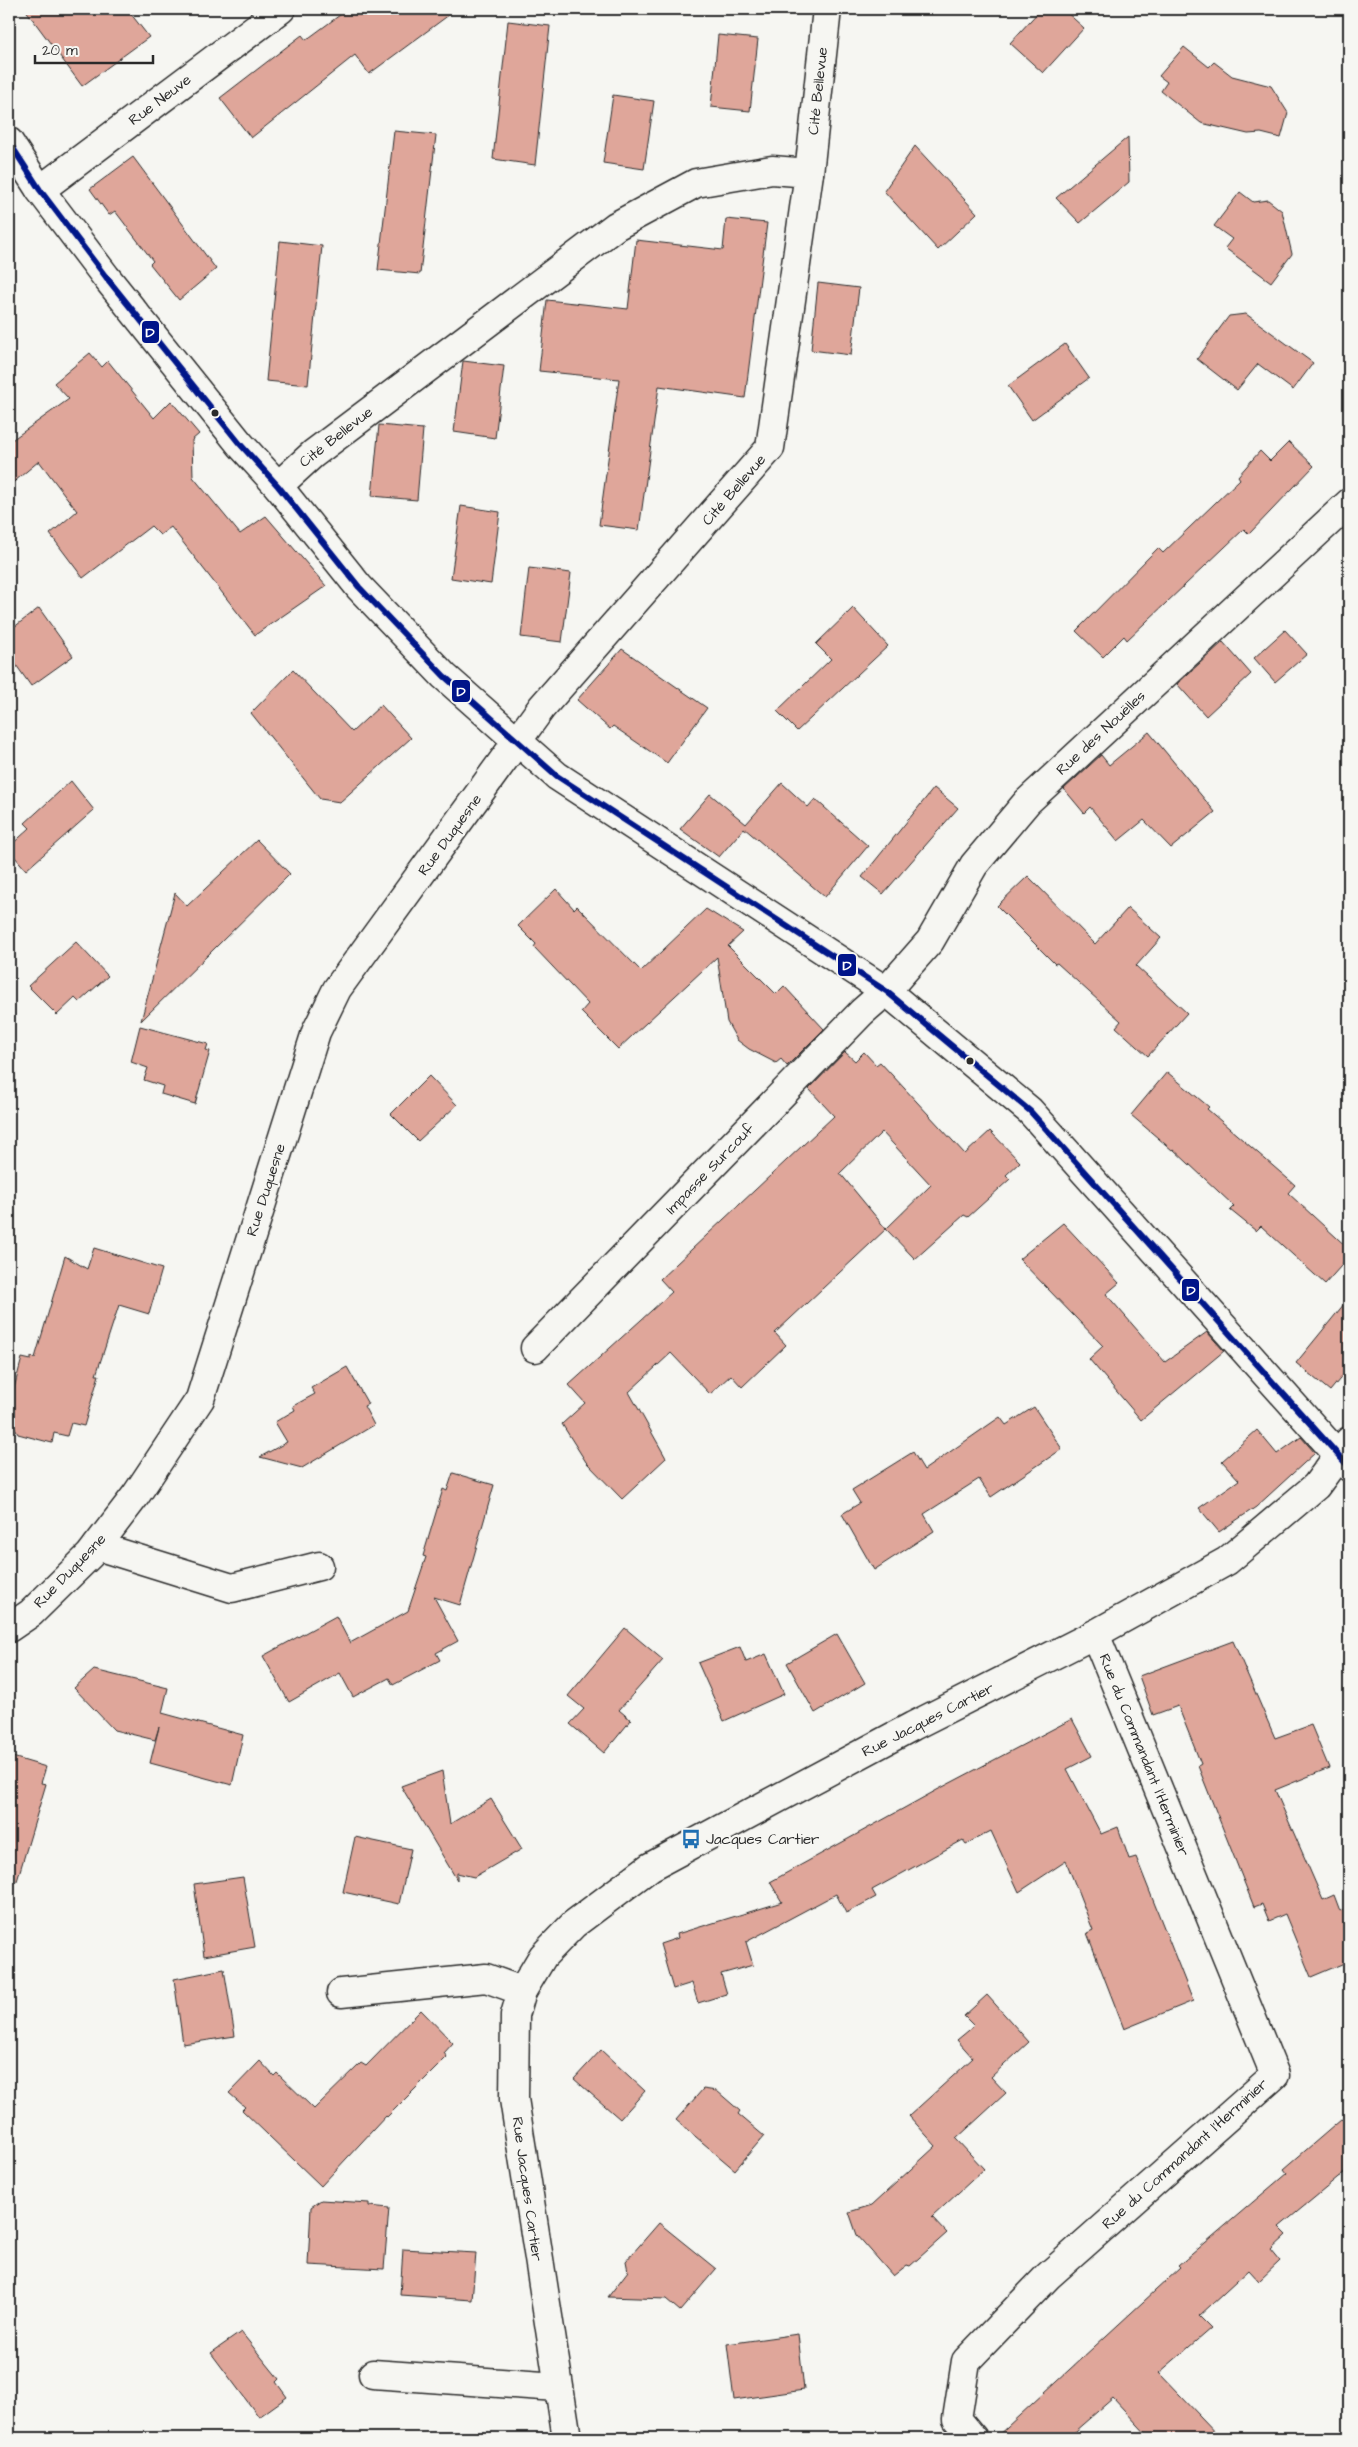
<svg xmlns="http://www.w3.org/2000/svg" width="1358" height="2447" font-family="'Architects Daughter',sans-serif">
<rect width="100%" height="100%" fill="#f6f6f2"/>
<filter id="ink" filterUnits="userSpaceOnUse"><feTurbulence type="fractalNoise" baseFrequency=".02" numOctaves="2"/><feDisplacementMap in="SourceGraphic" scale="10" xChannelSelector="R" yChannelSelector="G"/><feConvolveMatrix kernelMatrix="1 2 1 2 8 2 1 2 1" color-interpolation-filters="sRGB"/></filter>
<g filter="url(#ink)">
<g fill="#dfa69a" stroke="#2b2b2b">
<path d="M 25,9 L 127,9 L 149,37 L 82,86 Z"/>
<path d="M 348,9 L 457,9 L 369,74 L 355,55 L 251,138 L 220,98 L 302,35 L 306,40 Z"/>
<path d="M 1041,9 L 1063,9 L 1084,28 L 1043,73 L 1010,43 Z"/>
<path d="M 508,21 L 550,26 L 535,165 L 493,159 Z"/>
<path d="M 718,35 L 758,39 L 750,111 L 711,107 Z"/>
<path d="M 1184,47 L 1209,67 L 1214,62 L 1232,76 L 1271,86 L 1288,113 L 1281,138 L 1261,133 L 1248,134 L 1201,123 L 1161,91 L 1167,82 L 1159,76 Z"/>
<path d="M 613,95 L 654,101 L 644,169 L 603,163 Z"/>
<path d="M 394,131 L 436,135 L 420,274 L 378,270 Z"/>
<path d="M 1128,137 L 1129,182 L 1080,223 L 1056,198 Z"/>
<path d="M 915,146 L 977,213 L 938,250 L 884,191 Z"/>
<path d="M 133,157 L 216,269 L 179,300 L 150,264 L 153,261 L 115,211 L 109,215 L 90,189 Z"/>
<path d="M 1240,192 L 1253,202 L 1268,200 L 1282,211 L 1292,254 L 1271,282 L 1225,248 L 1232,239 L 1214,226 Z"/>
<path d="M 726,219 L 767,223 L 745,398 L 659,386 L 639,530 L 599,525 L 619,379 L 539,371 L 547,300 L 628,309 L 636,240 L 723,250 Z"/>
<path d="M 280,241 L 322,246 L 308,385 L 266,381 Z"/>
<path d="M 818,283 L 859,288 L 851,355 L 811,350 Z"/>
<path d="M 1246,314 L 1313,363 L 1293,390 L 1258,364 L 1237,390 L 1197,359 L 1229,316 Z"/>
<path d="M 1065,344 L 1089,378 L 1032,420 L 1008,386 Z"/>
<path d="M 90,353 L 102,367 L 108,361 L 154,418 L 171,401 L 199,434 L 192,440 L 193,477 L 240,534 L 266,516 L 326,586 L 255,635 L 171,527 L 160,535 L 151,526 L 83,578 L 50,534 L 77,511 L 39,461 L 9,486 L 9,442 L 69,399 L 54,383 Z"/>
<path d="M 463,361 L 504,366 L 495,438 L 454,432 Z"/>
<path d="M 379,425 L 423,429 L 417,500 L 372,496 Z"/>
<path d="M 1289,442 L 1314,466 L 1249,534 L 1244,529 L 1127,640 L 1124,636 L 1103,657 L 1076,631 L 1158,548 L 1163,553 L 1240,479 L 1238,476 L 1260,451 L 1270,461 Z"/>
<path d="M 461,506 L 500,512 L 491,584 L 451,578 Z"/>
<path d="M 529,568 L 571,573 L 562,642 L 521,637 Z"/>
<path d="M 39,608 L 73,656 L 31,686 L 9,655 L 9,631 Z"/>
<path d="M 853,608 L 888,646 L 797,731 L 777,711 L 831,659 L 816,644 Z"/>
<path d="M 1285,630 L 1307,654 L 1275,682 L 1254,658 Z"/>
<path d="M 1223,642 L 1251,674 L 1206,716 L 1177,684 Z"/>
<path d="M 622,649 L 707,708 L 667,763 L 613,726 L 610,729 L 577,700 Z"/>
<path d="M 293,670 L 352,732 L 381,705 L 411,738 L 340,802 L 320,799 L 251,713 Z"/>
<path d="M 1149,732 L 1215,812 L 1171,848 L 1144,820 L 1118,841 L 1090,807 L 1084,813 L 1064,789 L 1101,755 L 1109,765 Z"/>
<path d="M 71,781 L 94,810 L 26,870 L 9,850 L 9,847 L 30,828 L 25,823 Z"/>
<path d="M 782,783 L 808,807 L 815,799 L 868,846 L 825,897 L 744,828 L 719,857 L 680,829 L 710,794 L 746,824 Z"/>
<path d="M 934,788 L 958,808 L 883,894 L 862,877 Z"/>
<path d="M 257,840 L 290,874 L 141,1021 L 175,893 L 187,906 Z"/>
<path d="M 1028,876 L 1095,944 L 1128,908 L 1161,938 L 1136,966 L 1187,1013 L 1148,1056 L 1116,1027 L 1121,1021 L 1057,963 L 1055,964 L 997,906 Z"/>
<path d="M 556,889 L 574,909 L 577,906 L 641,971 L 706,909 L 743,932 L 728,946 L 776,994 L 784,986 L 824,1029 L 787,1066 L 781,1059 L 776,1063 L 749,1049 L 737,1040 L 727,1022 L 717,957 L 618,1049 L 581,1012 L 588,1004 L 534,947 L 536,944 L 518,926 Z"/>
<path d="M 76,942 L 108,976 L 79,1002 L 75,998 L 57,1015 L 28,986 Z"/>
<path d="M 140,1026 L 208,1044 L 206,1050 L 210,1051 L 195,1104 L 161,1094 L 163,1086 L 144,1080 L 148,1068 L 131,1062 Z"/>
<path d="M 845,1052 L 855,1061 L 864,1052 L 876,1065 L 880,1062 L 965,1154 L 990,1131 L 1020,1162 L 1006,1175 L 1010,1179 L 968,1217 L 964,1215 L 915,1259 L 886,1229 L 931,1185 L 882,1132 L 840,1173 L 886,1229 L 775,1333 L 786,1345 L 742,1387 L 731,1375 L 710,1394 L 671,1353 L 629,1392 L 666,1458 L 622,1499 L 586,1462 L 562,1424 L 585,1403 L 569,1385 L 672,1292 L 660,1279 L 834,1116 L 809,1089 Z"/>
<path d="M 1167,1072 L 1209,1107 L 1207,1109 L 1295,1185 L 1288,1193 L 1349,1249 L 1349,1257 L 1325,1284 L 1261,1226 L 1256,1231 L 1230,1210 L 1234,1206 L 1173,1149 L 1172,1150 L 1131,1115 Z"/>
<path d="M 429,1076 L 457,1105 L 418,1141 L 391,1114 Z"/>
<path d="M 1063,1223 L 1119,1283 L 1106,1294 L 1165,1362 L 1207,1332 L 1224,1351 L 1141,1420 L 1089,1359 L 1103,1346 L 1019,1259 Z"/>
<path d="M 94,1248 L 162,1269 L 149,1314 L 119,1305 L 96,1375 L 99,1375 L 84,1426 L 71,1423 L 67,1436 L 54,1433 L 52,1443 L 18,1434 L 9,1418 L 9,1407 L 22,1358 L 31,1360 L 31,1357 L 35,1358 L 65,1256 L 87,1269 Z"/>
<path d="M 1349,1298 L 1349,1368 L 1330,1391 L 1296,1363 Z"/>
<path d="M 347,1367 L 368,1404 L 364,1406 L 374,1425 L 302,1468 L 260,1457 L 287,1442 L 275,1422 L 295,1410 L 293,1406 L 315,1394 L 311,1388 Z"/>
<path d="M 1034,1407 L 1062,1449 L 991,1497 L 979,1479 L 924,1514 L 934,1531 L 874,1570 L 842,1514 L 860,1503 L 852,1490 L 913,1452 L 924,1470 L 1000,1417 L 1006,1425 Z"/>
<path d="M 1257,1430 L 1277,1454 L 1301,1437 L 1315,1453 L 1256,1507 L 1219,1532 L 1199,1508 L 1239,1480 L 1222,1461 Z"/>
<path d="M 453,1473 L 494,1485 L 460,1605 L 434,1597 L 458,1641 L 436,1653 L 440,1660 L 393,1685 L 389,1678 L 353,1697 L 340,1673 L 289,1702 L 263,1656 L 336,1616 L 350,1643 L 408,1611 L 426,1557 L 423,1556 L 443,1489 L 447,1491 Z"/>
<path d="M 625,1628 L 663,1660 L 619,1710 L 631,1720 L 604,1753 L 570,1724 L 584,1709 L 568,1696 Z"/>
<path d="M 837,1634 L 865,1683 L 815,1713 L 787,1663 Z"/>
<path d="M 1233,1641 L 1275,1738 L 1311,1725 L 1329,1768 L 1275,1790 L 1323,1900 L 1334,1895 L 1340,1911 L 1349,1907 L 1349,1961 L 1311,1977 L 1285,1914 L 1269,1921 L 1262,1904 L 1254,1907 L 1198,1766 L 1201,1764 L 1178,1706 L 1153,1715 L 1139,1676 Z"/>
<path d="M 740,1647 L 746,1662 L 766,1654 L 784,1694 L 724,1721 L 698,1663 Z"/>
<path d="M 94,1670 L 168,1688 L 162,1713 L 243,1735 L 232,1785 L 150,1763 L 159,1727 L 155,1740 L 114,1730 L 74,1688 Z"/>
<path d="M 1072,1719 L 1092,1756 L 1067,1769 L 1101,1834 L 1118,1827 L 1129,1859 L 1136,1857 L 1193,2001 L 1124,2029 L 1087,1933 L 1093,1930 L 1066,1861 L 1019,1892 L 991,1831 L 966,1844 L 963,1840 L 872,1890 L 876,1897 L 846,1913 L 836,1894 L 746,1942 L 753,1965 L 721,1974 L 727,1994 L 698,2003 L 692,1983 L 673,1989 L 660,1944 L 678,1938 L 677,1934 L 782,1902 L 770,1882 L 937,1790 Z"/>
<path d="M 9,1756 L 46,1767 L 41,1783 L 46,1784 L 17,1881 L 9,1880 Z"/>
<path d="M 442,1771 L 450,1824 L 491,1799 L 522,1849 L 474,1877 L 457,1873 L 457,1880 L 401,1786 Z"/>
<path d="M 355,1837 L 411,1849 L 399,1904 L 343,1892 Z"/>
<path d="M 243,1877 L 255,1947 L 204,1956 L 194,1884 Z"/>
<path d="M 224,1969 L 235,2036 L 183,2044 L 174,1979 Z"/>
<path d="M 987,1995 L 1029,2042 L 991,2077 L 1006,2093 L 956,2139 L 984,2169 L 932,2217 L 947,2233 L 910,2266 L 907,2265 L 893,2276 L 857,2235 L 849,2212 L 872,2205 L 936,2146 L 909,2116 L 973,2058 L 957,2040 L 974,2026 L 964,2016 Z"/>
<path d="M 421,2010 L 453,2043 L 444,2053 L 447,2057 L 387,2117 L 386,2116 L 321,2186 L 242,2110 L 245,2107 L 229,2093 L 260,2061 L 274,2076 L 277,2073 L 314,2109 L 361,2063 L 366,2066 Z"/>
<path d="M 601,2050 L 645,2091 L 620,2119 L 574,2079 Z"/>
<path d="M 703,2089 L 717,2091 L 740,2111 L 738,2114 L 764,2136 L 735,2170 L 676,2120 Z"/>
<path d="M 1349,2113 L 1349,2169 L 1279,2227 L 1287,2235 L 1271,2250 L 1280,2261 L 1259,2281 L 1249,2270 L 1199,2316 L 1211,2328 L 1159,2373 L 1221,2438 L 1150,2438 L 1113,2398 L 1067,2438 L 995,2438 L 1180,2268 L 1178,2266 L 1287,2173 L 1284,2169 Z"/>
<path d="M 321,2200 L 369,2203 L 369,2206 L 389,2208 L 384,2269 L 308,2265 L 311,2207 Z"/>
<path d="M 659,2223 L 716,2269 L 680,2311 L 666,2299 L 608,2297 L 628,2271 L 626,2261 Z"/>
<path d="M 403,2249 L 476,2253 L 472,2300 L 400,2295 Z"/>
<path d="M 241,2332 L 279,2379 L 276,2382 L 287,2397 L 259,2417 L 211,2353 Z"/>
<path d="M 798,2334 L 804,2390 L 734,2400 L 727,2344 Z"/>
</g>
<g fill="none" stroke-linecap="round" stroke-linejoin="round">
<defs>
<g id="minor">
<path d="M 809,173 L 827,9"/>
<path d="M 40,190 L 281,9"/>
<path d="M 535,1348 L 862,1012 L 886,991 L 930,941 L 974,865 L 1027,802 L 1349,503"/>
<path d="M 97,1546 L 232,1588 L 319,1566"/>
<path d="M 9,1628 L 31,1613 L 90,1555 L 136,1495 L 200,1399 L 316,1032 L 337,989 L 542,707 L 770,448 L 809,173 L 772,170 L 696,183 L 616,226 L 313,454 L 278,486"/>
<path d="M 341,1993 L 486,1978 L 522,1991"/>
<path d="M 373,2374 L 557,2387"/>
<path d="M 567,2438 L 514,2099 L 515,2015 L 522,1991 L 543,1956 L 574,1924 L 650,1867 L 913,1726 L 1095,1634 L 1227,1561 L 1316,1486 L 1349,1441"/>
<path d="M 973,2438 L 957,2419 L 966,2361 L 1048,2276 L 1275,2075 L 1095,1634"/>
</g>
<path id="tertiary" d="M 9,142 L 40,190 L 106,277 L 240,444 L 278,486 L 359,587 L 444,676 L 557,776 L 886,991 L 1030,1111 L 1349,1467"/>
</defs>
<use href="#minor" stroke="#2b2b2b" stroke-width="31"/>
<use href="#tertiary" stroke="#2b2b2b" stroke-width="31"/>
<use href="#minor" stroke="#f6f6f2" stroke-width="28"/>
<use href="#tertiary" stroke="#f6f6f2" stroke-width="28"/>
<defs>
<path id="bus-1" d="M 9,142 L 40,190 L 106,277 L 240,444 L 278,486 L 359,587 L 444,676 L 557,776 L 886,991 L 1030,1111 L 1349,1467"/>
</defs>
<use href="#bus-1" stroke="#f6f6f2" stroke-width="10"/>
<use href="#bus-1" stroke="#001489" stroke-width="6"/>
</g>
</g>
<defs>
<symbol id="bus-bare" viewBox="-9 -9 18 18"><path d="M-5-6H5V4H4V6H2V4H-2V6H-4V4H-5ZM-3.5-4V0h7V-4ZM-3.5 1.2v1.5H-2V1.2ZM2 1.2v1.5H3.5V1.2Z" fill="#1f6fb2" stroke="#f6f6f2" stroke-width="2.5" paint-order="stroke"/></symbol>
</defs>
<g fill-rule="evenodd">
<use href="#bus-bare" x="677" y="1825" width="28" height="28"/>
</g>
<g fill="#2b2b2b" stroke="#f6f6f2" stroke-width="2">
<circle cx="215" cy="413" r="4.5"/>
<circle cx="970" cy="1061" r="4.5"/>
</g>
<g text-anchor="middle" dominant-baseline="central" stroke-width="4.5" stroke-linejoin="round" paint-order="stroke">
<g font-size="15" fill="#2b2b2b" stroke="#f6f6f2">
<text transform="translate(818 91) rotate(-84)">Cité Bellevue</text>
<text transform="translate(160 100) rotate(-37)">Rue Neuve</text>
<text transform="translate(336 437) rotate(-38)">Cité Bellevue</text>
<text transform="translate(734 490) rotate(-49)">Cité Bellevue</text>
<text transform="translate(1101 733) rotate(-43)">Rue des Nouëlles</text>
<text transform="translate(450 835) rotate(-54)">Rue Duquesne</text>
<text transform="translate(710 1169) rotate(-46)">Impasse Surcouf</text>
<text transform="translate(266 1190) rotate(-72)">Rue Duquesne</text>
<text transform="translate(70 1571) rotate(-46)">Rue Duquesne</text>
<text transform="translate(928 1720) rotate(-27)">Rue Jacques Cartier</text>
<text transform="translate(1144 1755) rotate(68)">Rue du Commandant l'Herminier</text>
<text transform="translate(1185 2154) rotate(-42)">Rue du Commandant l'Herminier</text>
<text transform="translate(527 2189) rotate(82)">Rue Jacques Cartier</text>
</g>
<g font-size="15" fill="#2b2b2b" stroke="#f6f6f2" text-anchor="start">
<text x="706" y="1839">Jacques Cartier</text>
</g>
</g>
<g stroke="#f6f6f2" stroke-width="2">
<rect x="141" y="320" width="19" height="24" rx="5" fill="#001489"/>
<rect x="451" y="679" width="20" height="24" rx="5" fill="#001489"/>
<rect x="837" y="953" width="20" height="24" rx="5" fill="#001489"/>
<rect x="1181" y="1278" width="19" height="24" rx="5" fill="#001489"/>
</g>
<g font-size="14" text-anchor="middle" font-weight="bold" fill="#fff">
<text x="150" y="337">D</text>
<text x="461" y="696">D</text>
<text x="847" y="970">D</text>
<text x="1191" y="1295">D</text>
</g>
<rect width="1358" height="2447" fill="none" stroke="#f6f6f2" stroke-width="30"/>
<rect x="15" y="15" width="1328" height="2417" fill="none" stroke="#2b2b2b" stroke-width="2" filter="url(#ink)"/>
<path d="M35 55v8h118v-8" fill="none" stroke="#2b2b2b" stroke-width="2.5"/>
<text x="42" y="55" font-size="15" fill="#2b2b2b" stroke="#f6f6f2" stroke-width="4" paint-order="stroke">20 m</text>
</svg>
